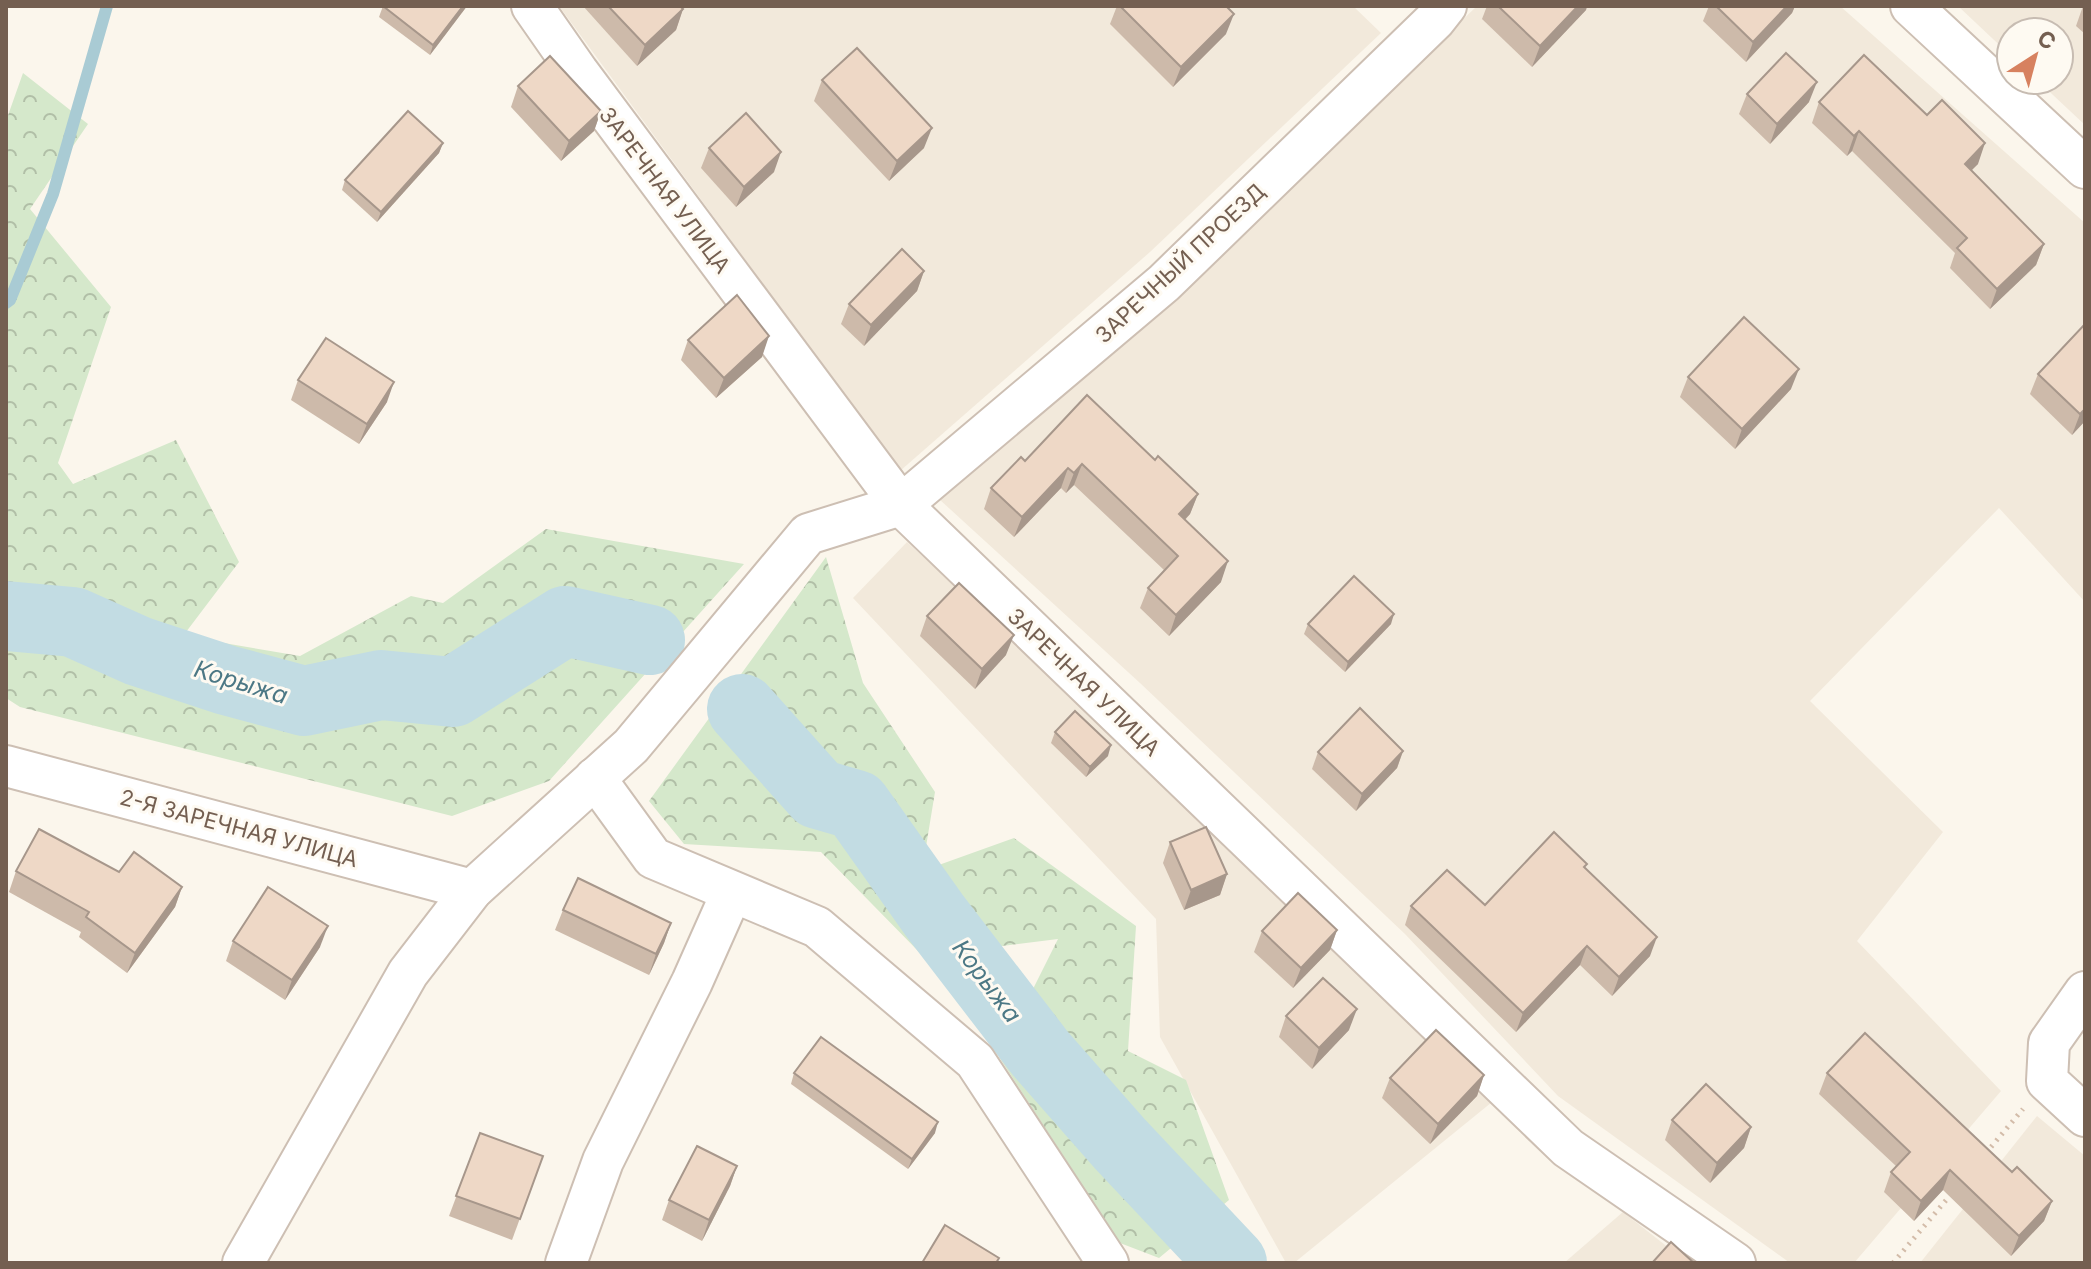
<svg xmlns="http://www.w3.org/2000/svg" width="2091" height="1269" font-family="Inter,sans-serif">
<defs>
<pattern id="forest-crowns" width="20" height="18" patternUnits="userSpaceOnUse" patternTransform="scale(2)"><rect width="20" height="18" fill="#d5e8cb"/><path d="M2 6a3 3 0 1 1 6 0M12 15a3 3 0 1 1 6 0" fill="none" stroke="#b1bfa7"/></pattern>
</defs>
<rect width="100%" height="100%" fill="#fbf6ec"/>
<g fill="#f2e9db">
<path d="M 559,6 L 1353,6 L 1381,33 L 1150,252 L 900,471 Z"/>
<path d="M 1477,6 L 1840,6 L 2085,223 L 2085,602 L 1999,508 L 1810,701 L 1943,832 L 1857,941 L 2001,1091 L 1854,1263 L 1790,1263 L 1558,1096 L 1405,934 L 1140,683 L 939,499 L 1261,213 Z"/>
<path d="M 1958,6 L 2085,6 L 2085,125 L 2037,80 L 2059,80 L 2059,32 L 2011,32 L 2011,56 Z"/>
<path d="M 907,542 L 1339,940 L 1497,1098 L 1294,1263 L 1286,1263 L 1160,1037 L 1156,919 L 853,598 Z"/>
<path d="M 2037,1116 L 2085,1156 L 2085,1263 L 1920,1263 Z"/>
<path d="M 1623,1212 L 1688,1263 L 1564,1263 Z"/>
</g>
<g fill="url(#forest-crowns)">
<path d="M 23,73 L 88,124 L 30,209 L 111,307 L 58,463 L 73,484 L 176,440 L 239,562 L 183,636 L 300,656 L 411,596 L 443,603 L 546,529 L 744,564 L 549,781 L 452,816 L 20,707 L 6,698 L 6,121 Z"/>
<path d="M 826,557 L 863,683 L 935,792 L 922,871 L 1014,838 L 1136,926 L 1128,1051 L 1186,1080 L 1229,1200 L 1159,1258 L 1120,1243 L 999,1057 L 1058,939 L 923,956 L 821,852 L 684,844 L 649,801 Z"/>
</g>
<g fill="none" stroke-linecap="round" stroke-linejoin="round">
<path stroke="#a9cbd4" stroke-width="12" d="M 6,303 L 10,300 L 53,194 L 107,6"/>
<g stroke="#c2dce3" stroke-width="70">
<path d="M 6,616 L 73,622 L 138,651 L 226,680 L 304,701 L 381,685 L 453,692 L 565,621 L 650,640"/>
<path d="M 742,709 L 818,794 L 856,805 L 934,915 L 1040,1053 L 1120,1144 L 1232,1263"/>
</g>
<defs>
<g id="minor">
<path d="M 532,6 L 578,72 L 901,505 L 1568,1148 L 1735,1263"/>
<path d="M 1911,6 L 2085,168"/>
<path d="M 6,766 L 472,890"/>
<path d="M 595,778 L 653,858 L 817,927 L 975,1061 L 1108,1263"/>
<path d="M 2085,992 L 2049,1043 L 2047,1081 L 2085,1116"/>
<path d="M 243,1263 L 408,973 L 472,890 L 631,746 L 808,534 L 901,505 L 1164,283 L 1435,20 L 1446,6"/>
<path d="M 566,1263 L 603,1161 L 692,982 L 732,892"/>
</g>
</defs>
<use href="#minor" stroke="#cdbfb3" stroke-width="44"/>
<g stroke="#d3bca9" stroke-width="5" stroke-dasharray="2 6" stroke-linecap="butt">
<path d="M 1986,1153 L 2023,1109"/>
<path d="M 1893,1263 L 1953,1192"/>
</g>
<use href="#minor" stroke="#fff" stroke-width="40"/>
</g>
<g fill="#cdbaaa">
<path d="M 383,6 L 467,6 L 430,55 L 379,17 Z"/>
<path d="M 583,6 L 680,6 L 683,9 L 676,30 L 637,66 Z"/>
<path d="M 1117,6 L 1226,6 L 1226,34 L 1173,87 L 1110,24 Z"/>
<path d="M 1487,6 L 1587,6 L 1586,10 L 1532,67 L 1482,19 Z"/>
<path d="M 1709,6 L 1795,6 L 1792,13 L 1746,62 L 1703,21 Z"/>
<path d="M 2083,6 L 2085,6 L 2085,34 L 2076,26 Z"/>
<path d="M 822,80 L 924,148 L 889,181 L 814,101 Z"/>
<path d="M 518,86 L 601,111 L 594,131 L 561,161 L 511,107 Z"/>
<path d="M 1747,94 L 1809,102 L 1770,144 L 1739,114 Z"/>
<path d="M 1819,102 L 1978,164 L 1971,170 L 2044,244 L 2036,265 L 1990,309 L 1950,268 L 1955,253 L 1852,151 L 1847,156 L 1812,123 Z"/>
<path d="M 443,143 L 439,153 L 377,222 L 342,190 L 345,180 Z"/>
<path d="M 709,148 L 774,172 L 736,207 L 701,168 Z"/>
<path d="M 924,271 L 917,291 L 864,346 L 841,324 L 849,304 Z"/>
<path d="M 2085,324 L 2085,421 L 2072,435 L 2030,394 L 2038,374 Z"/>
<path d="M 688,340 L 762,357 L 716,398 L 681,360 Z"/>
<path d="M 1688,377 L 1791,389 L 1735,449 L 1680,397 Z"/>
<path d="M 298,380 L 387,402 L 359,444 L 291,400 Z"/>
<path d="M 1155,460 L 1198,494 L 1190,514 L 1185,520 L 1221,582 L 1169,636 L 1140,608 L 1148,588 L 1164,570 L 1074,485 L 1066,493 L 1061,488 L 1014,537 L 984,509 L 991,488 L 1025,461 Z"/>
<path d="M 927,616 L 1006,655 L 975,689 L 920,636 Z"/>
<path d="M 1308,624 L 1391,624 L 1345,672 L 1304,634 Z"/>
<path d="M 1055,732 L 1108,756 L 1086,777 L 1051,743 Z"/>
<path d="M 1403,751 L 1397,768 L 1356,811 L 1312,769 L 1318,752 Z"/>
<path d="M 1170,842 L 1227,874 L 1220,895 L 1184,910 L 1163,863 Z"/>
<path d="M 1585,869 L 1650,956 L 1612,996 L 1580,965 L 1516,1032 L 1405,925 L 1411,906 L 1485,905 Z"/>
<path d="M 16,871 L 119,872 L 182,887 L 175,907 L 127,973 L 79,937 L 81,932 L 9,892 Z"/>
<path d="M 563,910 L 671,923 L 664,943 L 649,975 L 555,930 Z"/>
<path d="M 1337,930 L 1330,950 L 1293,988 L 1254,952 L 1262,931 Z"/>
<path d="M 233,941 L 320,947 L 285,1000 L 226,961 Z"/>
<path d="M 1286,1016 L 1349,1030 L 1312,1069 L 1279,1037 Z"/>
<path d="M 794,1073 L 935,1133 L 908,1169 L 791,1084 Z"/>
<path d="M 1827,1073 L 2012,1172 L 2052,1201 L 2044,1221 L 2011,1256 L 1943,1190 L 1914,1221 L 1884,1192 L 1891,1172 L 1896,1166 L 1819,1094 Z"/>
<path d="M 1484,1075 L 1477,1096 L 1430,1144 L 1382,1098 L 1390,1078 Z"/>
<path d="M 1672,1120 L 1751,1127 L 1744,1148 L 1710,1183 L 1665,1140 Z"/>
<path d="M 480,1133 L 543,1156 L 512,1240 L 449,1216 Z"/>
<path d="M 737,1166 L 730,1186 L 702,1241 L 662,1220 L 669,1200 Z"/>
</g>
<g fill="#a7978b">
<path d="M 463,6 L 467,6 L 430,55 L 433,45 Z"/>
<path d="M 1578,6 L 1587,6 L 1586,10 L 1532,67 L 1540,46 Z"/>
<path d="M 1787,6 L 1795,6 L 1792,13 L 1746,62 L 1753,42 Z"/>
<path d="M 683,9 L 676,30 L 637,66 L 645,45 Z"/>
<path d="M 1234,14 L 1226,34 L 1173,87 L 1181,67 Z"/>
<path d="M 1817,82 L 1809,102 L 1770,144 L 1777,124 Z"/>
<path d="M 601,111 L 594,131 L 561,161 L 569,141 Z"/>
<path d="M 932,128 L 924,148 L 889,181 L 897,161 Z"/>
<path d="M 1859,131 L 1852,151 L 1847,156 L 1854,136 Z"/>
<path d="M 443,143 L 439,153 L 377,222 L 381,212 Z"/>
<path d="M 1985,143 L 1978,164 L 1958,184 L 1965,164 Z"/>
<path d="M 781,152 L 774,172 L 736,207 L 744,187 Z"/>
<path d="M 2044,244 L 2036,265 L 1990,309 L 1997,289 Z"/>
<path d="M 924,271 L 917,291 L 864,346 L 871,325 Z"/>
<path d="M 769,336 L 762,357 L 716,398 L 724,378 Z"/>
<path d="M 1799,369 L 1791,389 L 1735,449 L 1742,429 Z"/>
<path d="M 394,382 L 387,402 L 359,444 L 367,424 Z"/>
<path d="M 2085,409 L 2085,421 L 2072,435 L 2080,414 Z"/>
<path d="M 1082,464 L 1074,485 L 1066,493 L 1074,473 Z"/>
<path d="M 1068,468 L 1061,488 L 1014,537 L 1022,517 Z"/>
<path d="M 1198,494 L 1190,514 L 1171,534 L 1179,514 Z"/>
<path d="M 1228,561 L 1221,582 L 1169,636 L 1176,615 Z"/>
<path d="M 1394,614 L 1391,624 L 1345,672 L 1348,662 Z"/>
<path d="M 1014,635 L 1006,655 L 975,689 L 982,669 Z"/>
<path d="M 1111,745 L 1108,756 L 1086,777 L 1090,767 Z"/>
<path d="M 1403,751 L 1397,768 L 1356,811 L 1362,794 Z"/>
<path d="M 1227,874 L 1220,895 L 1184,910 L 1191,890 Z"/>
<path d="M 182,887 L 175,907 L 127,973 L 135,953 Z"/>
<path d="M 671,923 L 664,943 L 649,975 L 656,954 Z"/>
<path d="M 328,926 L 320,947 L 285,1000 L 292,980 Z"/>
<path d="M 1337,930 L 1330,950 L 1293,988 L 1301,968 Z"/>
<path d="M 1657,937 L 1650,956 L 1612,996 L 1619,977 Z"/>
<path d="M 1587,946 L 1580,965 L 1516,1032 L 1523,1013 Z"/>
<path d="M 1357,1009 L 1349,1030 L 1312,1069 L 1319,1048 Z"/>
<path d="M 1484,1075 L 1477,1096 L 1430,1144 L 1438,1124 Z"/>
<path d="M 938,1122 L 935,1133 L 908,1169 L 912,1159 Z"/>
<path d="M 1751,1127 L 1744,1148 L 1710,1183 L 1717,1163 Z"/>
<path d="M 737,1166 L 730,1186 L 702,1241 L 709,1220 Z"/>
<path d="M 1950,1170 L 1943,1190 L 1914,1221 L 1921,1201 Z"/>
<path d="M 2052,1201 L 2044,1221 L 2011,1256 L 2019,1236 Z"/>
</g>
<g fill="#eed8c6" stroke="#a7978b" stroke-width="2">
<path d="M 383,6 L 463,6 L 433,45 Z"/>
<path d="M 608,6 L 680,6 L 683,9 L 645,45 Z"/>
<path d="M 1120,6 L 1226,6 L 1234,14 L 1181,67 Z"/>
<path d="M 1498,6 L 1578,6 L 1540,46 Z"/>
<path d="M 1716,6 L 1787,6 L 1753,42 Z"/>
<path d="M 857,48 L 932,128 L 897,161 L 822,80 Z"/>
<path d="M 1786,53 L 1817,82 L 1777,124 L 1747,94 Z"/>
<path d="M 1864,55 L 1927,115 L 1942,100 L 1985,143 L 1965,164 L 2044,244 L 1997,289 L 1957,248 L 1967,238 L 1859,131 L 1854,136 L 1819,102 Z"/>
<path d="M 550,56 L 601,111 L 569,141 L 518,86 Z"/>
<path d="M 408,111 L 443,143 L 381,212 L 345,180 Z"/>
<path d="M 746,113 L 781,152 L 744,187 L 709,148 Z"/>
<path d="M 902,249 L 924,271 L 871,325 L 849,304 Z"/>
<path d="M 737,295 L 769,336 L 724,378 L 688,340 Z"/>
<path d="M 1744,317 L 1799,369 L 1742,429 L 1688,377 Z"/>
<path d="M 2085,324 L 2085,409 L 2080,414 L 2038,374 Z"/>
<path d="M 326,338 L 394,382 L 367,424 L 298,380 Z"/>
<path d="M 1087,395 L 1155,460 L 1158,456 L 1198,494 L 1179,514 L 1228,561 L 1176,615 L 1148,588 L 1178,556 L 1082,464 L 1074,473 L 1068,468 L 1022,517 L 991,488 L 1021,457 L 1025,461 Z"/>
<path d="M 1354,576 L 1394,614 L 1348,662 L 1308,624 Z"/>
<path d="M 959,583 L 1014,635 L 982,669 L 927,616 Z"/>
<path d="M 1360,708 L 1403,751 L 1362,794 L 1318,752 Z"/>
<path d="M 1075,711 L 1111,745 L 1090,767 L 1055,732 Z"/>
<path d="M 1206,827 L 1227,874 L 1191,890 L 1170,842 Z"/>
<path d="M 39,829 L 119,872 L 134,852 L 182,887 L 135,953 L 86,917 L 89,912 L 16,871 Z"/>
<path d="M 1554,832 L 1587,864 L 1584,867 L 1657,937 L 1619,977 L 1587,946 L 1523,1013 L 1411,906 L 1447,870 L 1485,905 Z"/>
<path d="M 578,878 L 671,923 L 656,954 L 563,910 Z"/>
<path d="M 268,887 L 328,926 L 292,980 L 233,941 Z"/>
<path d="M 1298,893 L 1337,930 L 1301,968 L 1262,931 Z"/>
<path d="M 1323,978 L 1357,1009 L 1319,1048 L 1286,1016 Z"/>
<path d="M 1436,1030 L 1484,1075 L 1438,1124 L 1390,1078 Z"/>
<path d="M 1865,1033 L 2012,1172 L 2017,1167 L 2052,1201 L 2019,1236 L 1950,1170 L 1921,1201 L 1891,1172 L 1910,1152 L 1827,1073 Z"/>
<path d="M 821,1037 L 938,1122 L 912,1159 L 794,1073 Z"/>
<path d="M 1706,1084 L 1751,1127 L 1717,1163 L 1672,1120 Z"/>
<path d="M 480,1133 L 543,1156 L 520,1219 L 456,1196 Z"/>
<path d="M 697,1146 L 737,1166 L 709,1220 L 669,1200 Z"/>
<path d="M 945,1225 L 999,1258 L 996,1263 L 922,1263 Z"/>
<path d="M 1671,1242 L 1694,1263 L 1652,1263 Z"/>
</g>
<g text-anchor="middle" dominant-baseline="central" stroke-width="6" stroke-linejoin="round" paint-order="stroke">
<g font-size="22" fill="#745f51" stroke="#fefaf2">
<text transform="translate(665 190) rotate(53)">ЗАРЕЧНАЯ УЛИЦА</text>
<text transform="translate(1180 263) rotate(-43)">ЗАРЕЧНЫЙ ПРОЕЗД</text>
<text transform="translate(1084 682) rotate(44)">ЗАРЕЧНАЯ УЛИЦА</text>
<text transform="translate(239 828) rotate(15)">2-Я ЗАРЕЧНАЯ УЛИЦА</text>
</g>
<g font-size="24" font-style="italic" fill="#4c7885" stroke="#fefaf2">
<text transform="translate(241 682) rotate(17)">Корыжа</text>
<text transform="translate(987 981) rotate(53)">Корыжа</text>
</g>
</g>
<rect width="2091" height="1269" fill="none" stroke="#745f51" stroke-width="16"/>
<g transform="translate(2035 56) rotate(36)"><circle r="38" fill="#fefaf2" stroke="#c7bcb2" stroke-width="2"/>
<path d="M0-6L14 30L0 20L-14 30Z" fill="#d7815f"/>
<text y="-12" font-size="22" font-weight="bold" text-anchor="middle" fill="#745f51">С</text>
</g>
</svg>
